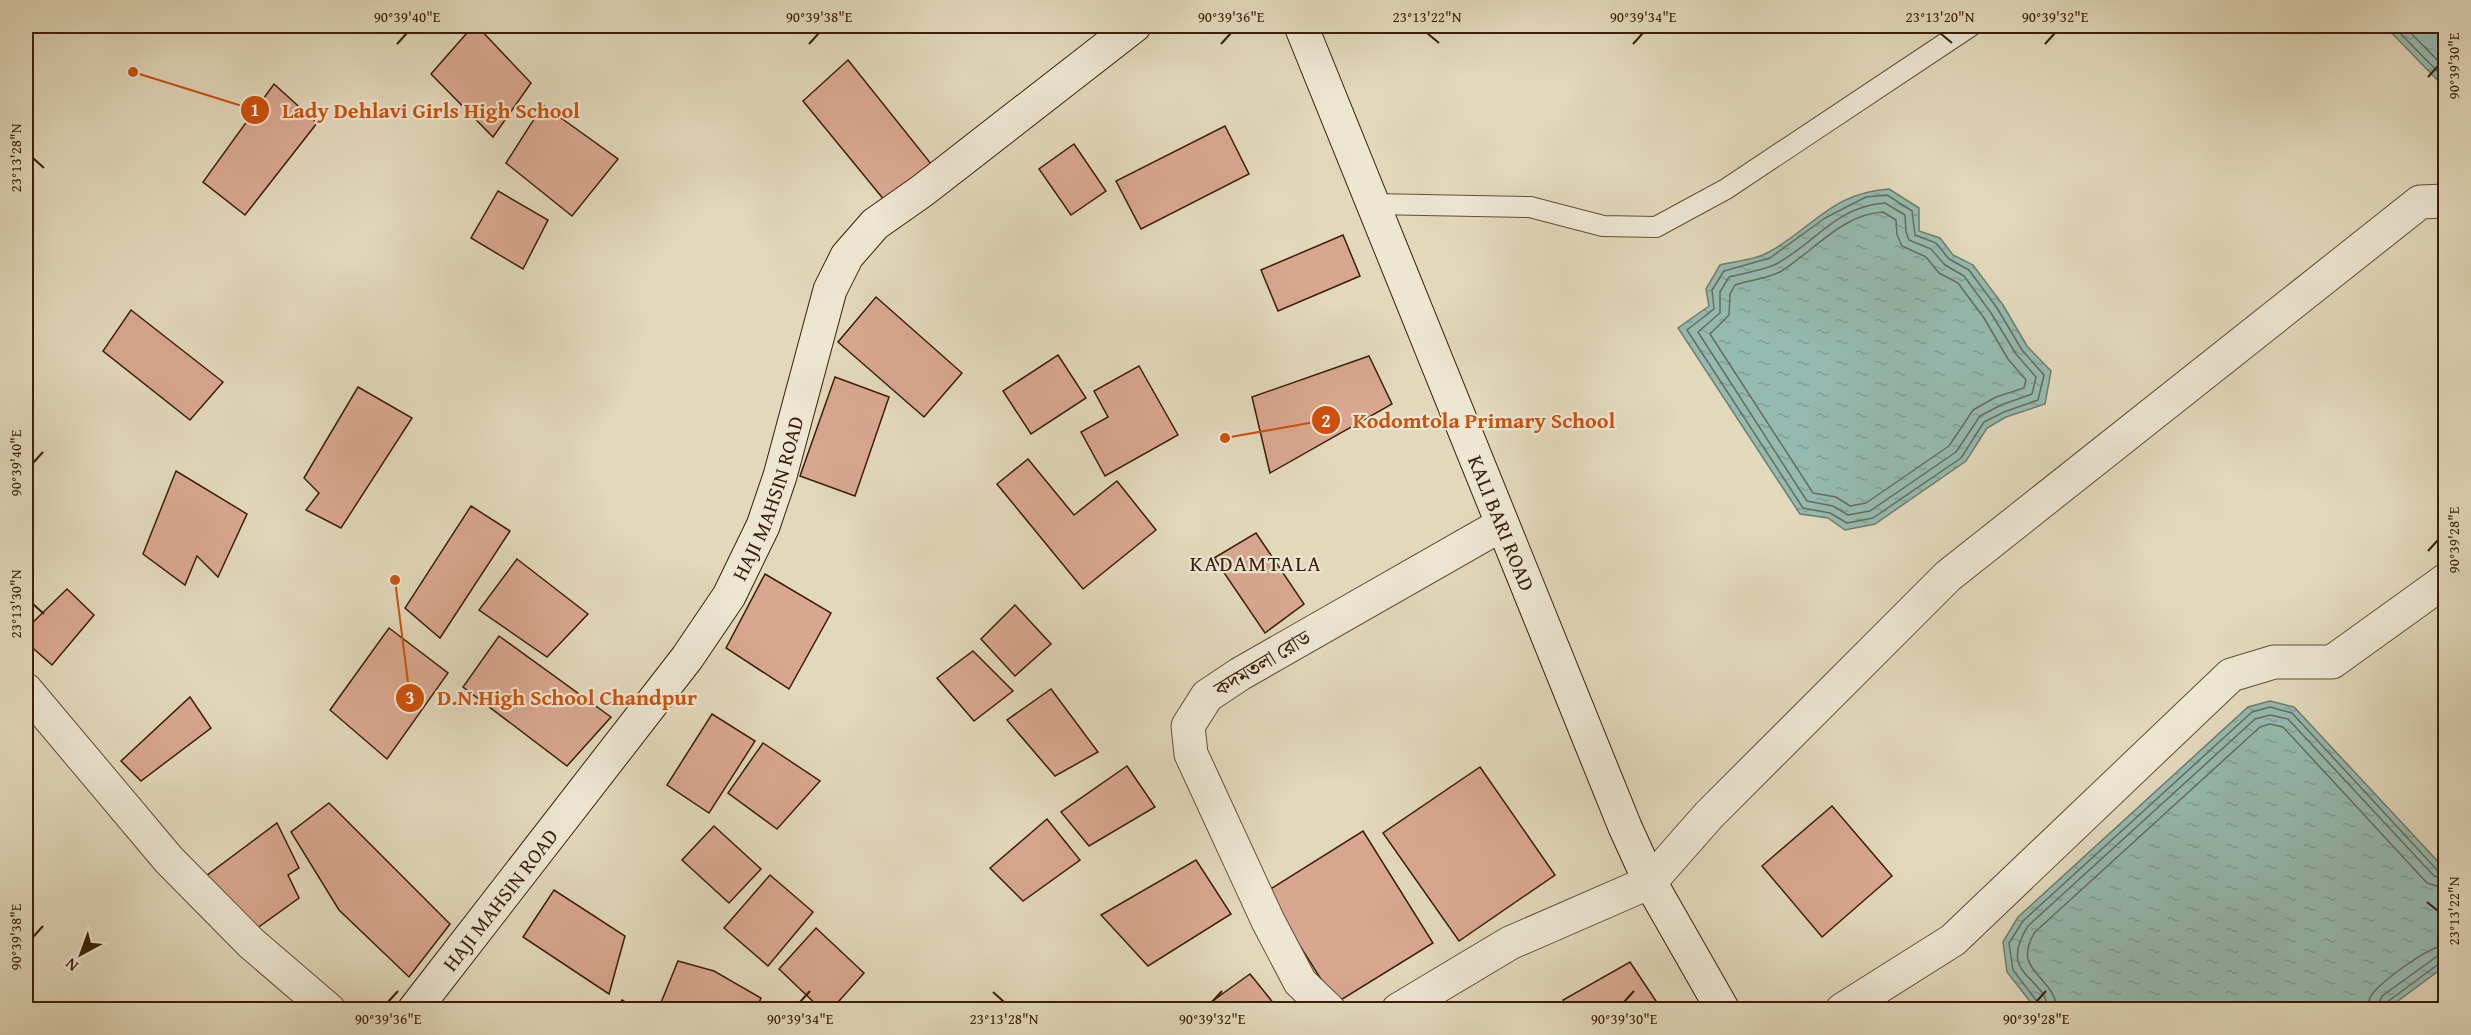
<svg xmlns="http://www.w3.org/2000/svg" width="2471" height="1035" font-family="'Gentium Book Plus','Noto Serif Bengali',serif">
<defs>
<pattern id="water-ripples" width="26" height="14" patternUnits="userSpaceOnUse" patternTransform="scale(1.5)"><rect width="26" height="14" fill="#95bab0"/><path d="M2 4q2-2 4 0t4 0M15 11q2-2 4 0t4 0" fill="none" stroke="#819f96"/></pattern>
</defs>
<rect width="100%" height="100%" fill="#e2d8bb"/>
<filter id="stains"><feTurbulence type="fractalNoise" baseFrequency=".00333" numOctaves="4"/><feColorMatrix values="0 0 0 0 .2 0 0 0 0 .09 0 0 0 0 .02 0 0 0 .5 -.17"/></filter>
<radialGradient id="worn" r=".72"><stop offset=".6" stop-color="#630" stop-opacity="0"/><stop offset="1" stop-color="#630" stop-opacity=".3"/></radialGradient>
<g fill="url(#water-ripples)" stroke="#717c6d" stroke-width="1.5">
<path d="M 2385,26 L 2445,26 L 2445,88 Z"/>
<path d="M 1889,189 L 1919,208 L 1919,231 L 1940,238 L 1953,255 L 1973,265 L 2003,305 L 2027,346 L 2051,371 L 2045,404 L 2006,417 L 1987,428 L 1966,461 L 1875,524 L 1845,530 L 1828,518 L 1800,514 L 1678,328 L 1709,306 L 1706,289 L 1720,265 C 1735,261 1756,260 1769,252 C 1814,227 1831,193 1889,189 Z"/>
<path d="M 2270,701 L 2294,707 L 2445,869 L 2445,966 L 2387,1009 L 2036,1009 L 2007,972 L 2003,942 L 2018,917 L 2248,707 Z"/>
</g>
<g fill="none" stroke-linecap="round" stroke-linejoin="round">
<g stroke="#686c5c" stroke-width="1.5">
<path d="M 2393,26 L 2446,80"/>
<path d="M 2404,26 L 2446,69"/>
<path d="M 1887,195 L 1912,211 L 1915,235 L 1936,243 L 1949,259 L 1969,270 L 1997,308 L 2022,350 L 2044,375 L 2038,400 L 2004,412 L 1984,422 L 1961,458 L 1873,518 L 1847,523 L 1830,513 L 1803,508 L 1687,330 L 1714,309 L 1712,290 L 1724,271 L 1770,258 L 1825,218 L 1866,197 Z"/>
<path d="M 1885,203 L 1905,215 L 1906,232 L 1909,240 L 1931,249 L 1945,265 L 1964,276 L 1991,313 L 2016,354 L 2036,377 L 2032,394 L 2001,405 L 1980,416 L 1956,452 L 1870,511 L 1848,515 L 1833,506 L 1807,501 L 1698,332 L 1720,313 L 1720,292 L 1729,277 C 1743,273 1760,271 1774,265 C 1813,246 1835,206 1885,203 Z"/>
<path d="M 1883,212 L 1896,220 L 1897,235 L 1902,246 L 1926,257 L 1939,273 L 1958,283 L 1984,318 L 2008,359 L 2026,380 L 2024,388 L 1996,397 L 1973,410 L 1949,446 L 1866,503 L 1850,506 L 1836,497 L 1813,493 L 1710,334 L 1729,315 L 1730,294 L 1735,285 C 1749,280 1767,279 1780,272 C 1813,252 1842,214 1883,212 Z"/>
<path d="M 2040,1010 L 2039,1004 L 2013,970 L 2009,943 L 2023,921 L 2252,712 L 2270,707 L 2292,713 L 2438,871 L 2446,873"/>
<path d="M 2048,1010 C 2046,975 1996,977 2028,926 L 2255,719 L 2270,715 L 2288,719 L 2434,876 L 2446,880"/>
<path d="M 2057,1010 C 2055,975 2010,972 2035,932 L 2260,727 L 2270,724 L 2283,727 L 2427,883 L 2446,889"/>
<path d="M 2367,1010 C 2368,1003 2369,997 2374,992 C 2385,979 2429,946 2446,945"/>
<path d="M 2376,1010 L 2382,996 L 2436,957 L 2446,954"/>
<path d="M 2384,1010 L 2387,1002 L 2440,963 L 2446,962"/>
</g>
</g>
<g fill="#d9a790" stroke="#3b1f08" stroke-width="1.5">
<path d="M 473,26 L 477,26 L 531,83 L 493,137 L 431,74 Z"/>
<path d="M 848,60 L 932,165 L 885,201 L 803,101 Z"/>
<path d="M 274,84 L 317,123 L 245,215 L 203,182 Z"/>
<path d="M 543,105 L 618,159 L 572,216 L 506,163 Z"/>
<path d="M 1225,126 L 1249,174 L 1141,229 L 1116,181 Z"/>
<path d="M 1074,144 L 1106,191 L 1071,215 L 1039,169 Z"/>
<path d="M 498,191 L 548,220 L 523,269 L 471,238 Z"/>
<path d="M 1343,235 L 1360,276 L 1278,311 L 1261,270 Z"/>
<path d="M 876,297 L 962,373 L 924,417 L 838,342 Z"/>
<path d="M 131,310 L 223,382 L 190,420 L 103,351 Z"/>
<path d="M 1058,355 L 1086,398 L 1031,434 L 1003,391 Z"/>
<path d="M 1369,356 L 1392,404 L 1270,473 L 1252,397 Z"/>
<path d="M 1139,366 L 1178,435 L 1105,476 L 1081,432 L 1108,417 L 1094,391 Z"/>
<path d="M 835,377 L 889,397 L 855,496 L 800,476 Z"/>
<path d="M 358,387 L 412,418 L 341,528 L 306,510 L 319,493 L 304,478 Z"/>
<path d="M 1028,459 L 1074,515 L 1117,481 L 1156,530 L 1083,589 L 997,484 Z"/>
<path d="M 176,471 L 247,514 L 218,577 L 197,556 L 185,585 L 143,554 Z"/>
<path d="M 471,506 L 510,531 L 440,638 L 405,608 Z"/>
<path d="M 1256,533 L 1304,604 L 1265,633 L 1214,558 Z"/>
<path d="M 517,559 L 588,614 L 547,657 L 479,610 Z"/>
<path d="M 765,574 L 831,613 L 789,689 L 726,648 Z"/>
<path d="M 67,589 L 94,615 L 52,665 L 26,642 L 26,629 Z"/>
<path d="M 1015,605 L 1051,644 L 1015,676 L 981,639 Z"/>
<path d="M 389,628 L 448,673 L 387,759 L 330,710 Z"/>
<path d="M 499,636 L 611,717 L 567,766 L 463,687 Z"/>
<path d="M 973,651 L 1013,691 L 974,721 L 937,678 Z"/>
<path d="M 1051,689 L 1098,752 L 1055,776 L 1007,720 Z"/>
<path d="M 190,697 L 211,728 L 141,781 L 121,761 Z"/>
<path d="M 712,714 L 755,741 L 709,813 L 667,785 Z"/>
<path d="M 763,743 L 820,781 L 777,829 L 728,793 Z"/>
<path d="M 1127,766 L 1155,807 L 1089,846 L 1061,812 Z"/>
<path d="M 1480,767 L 1555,875 L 1459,941 L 1383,833 Z"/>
<path d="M 329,803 L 450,924 L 409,977 L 339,910 L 291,832 Z"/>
<path d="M 1832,806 L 1892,876 L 1822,937 L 1762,866 Z"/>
<path d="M 1047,819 L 1080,860 L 1023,901 L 990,868 Z"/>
<path d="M 277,823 L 299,868 L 288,875 L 299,898 L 249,934 L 206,876 Z"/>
<path d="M 714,826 L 761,869 L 729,903 L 682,860 Z"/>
<path d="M 1363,831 L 1433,943 L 1336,1003 L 1266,892 Z"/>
<path d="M 1196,860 L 1231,914 L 1148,966 L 1101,915 Z"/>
<path d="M 770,875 L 813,912 L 768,966 L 724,928 Z"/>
<path d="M 554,890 L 625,936 L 609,994 L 523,937 Z"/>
<path d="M 816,928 L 864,973 L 831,1010 L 822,1010 L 779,969 Z"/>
<path d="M 678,961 L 714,971 L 761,998 L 756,1010 L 658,1010 Z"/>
<path d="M 1630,962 L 1662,1010 L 1568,1010 L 1563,1000 Z"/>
<path d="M 1250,974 L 1279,1010 L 1200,1010 Z"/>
<path d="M 622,1000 L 638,1010 L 616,1010 Z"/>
</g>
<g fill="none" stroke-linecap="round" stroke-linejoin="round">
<defs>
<path id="service" d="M 1373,204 L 1530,207 L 1603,226 L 1656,227 L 1726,189 L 1971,26"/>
<g id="minor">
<path d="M 26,690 L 169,860 L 251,943 L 329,1010"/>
<path d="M 1329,1010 L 1300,982 L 1268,921 L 1191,754 L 1188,726 L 1207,696 L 1240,674 L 1501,525"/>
<path d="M 1398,1010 L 1510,943 L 1650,882 L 1709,815 L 1948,576 L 2420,202 L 2446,201"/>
<path d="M 1842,1010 L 1953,940 L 2231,675 L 2274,662 L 2332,662 L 2446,580"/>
</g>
<g id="secondary">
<path id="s1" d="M 1301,26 L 1625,827 L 1650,882 L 1723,1010"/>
<path id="s2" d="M 414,1010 L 687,658 L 729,596 L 763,526 L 780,476 L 830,290 L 847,256 L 875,224 L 922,191 L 1134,26"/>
</g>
</defs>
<use href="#service" stroke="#654d35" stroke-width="22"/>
<use href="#minor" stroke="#654d35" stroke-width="35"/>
<use href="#secondary" stroke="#3b1f08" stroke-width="35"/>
<use href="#service" stroke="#ece6d3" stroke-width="20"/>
<use href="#minor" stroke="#ece6d3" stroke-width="33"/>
<use href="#secondary" stroke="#ece6d3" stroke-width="33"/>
</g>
<path fill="none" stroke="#3b1f08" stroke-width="2" d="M 1427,33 L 1439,43M 1940,33 L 1952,43M 397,44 L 407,33M 809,44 L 819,33M 1221,44 L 1231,33M 1633,44 L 1643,33M 2045,44 L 2055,33M 2428,77 L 2438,66M 33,158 L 44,168M 33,463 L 43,452M 2428,551 L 2438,540M 33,604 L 44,614M 2427,902 L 2438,911M 33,937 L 43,926M 993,992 L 1004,1002M 388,1002 L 398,991M 800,1002 L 810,991M 1212,1002 L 1222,991M 1624,1002 L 1634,991M 2036,1002 L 2046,991"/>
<g text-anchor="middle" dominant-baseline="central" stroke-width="4.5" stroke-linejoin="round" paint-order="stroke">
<g font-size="21" fill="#3b1f08" stroke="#ece6d3">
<text stroke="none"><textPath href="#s2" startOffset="626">HAJI MAHSIN ROAD</textPath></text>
<text stroke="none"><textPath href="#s1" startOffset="536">KALI BARI ROAD</textPath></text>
<text transform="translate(1262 663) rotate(-31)">কদমতলা রোড</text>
<text stroke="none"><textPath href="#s2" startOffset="140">HAJI MAHSIN ROAD</textPath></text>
</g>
<g font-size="22" letter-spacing="1.5" fill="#3b1f08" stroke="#ece6d3">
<text x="1256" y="563">KADAMTALA</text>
</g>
</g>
<path fill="none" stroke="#ce500b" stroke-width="2" d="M133 72L255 110M1225 438L1326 420M395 580L410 698"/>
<g fill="#ce500b" stroke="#ece6d3" stroke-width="2">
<circle cx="133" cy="72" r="6"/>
<circle cx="1225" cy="438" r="6"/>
<circle cx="395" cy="580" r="6"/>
<circle cx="255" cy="110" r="15"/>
<circle cx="1326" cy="420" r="15"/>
<circle cx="410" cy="698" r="15"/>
</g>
<g font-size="18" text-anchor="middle" font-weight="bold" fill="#fff">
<text x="255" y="116">1</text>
<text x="1326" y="427">2</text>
<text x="410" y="704">3</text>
</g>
<g font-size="22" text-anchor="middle" font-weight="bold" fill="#ce500b" stroke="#ece6d3" stroke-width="4.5" stroke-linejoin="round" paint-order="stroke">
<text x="431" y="118">Lady Dehlavi Girls High School</text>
<text x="1484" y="428">Kodomtola Primary School</text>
<text x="567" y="705">D.N.High School Chandpur</text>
</g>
<rect width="2471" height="1035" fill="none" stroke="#e2d8bb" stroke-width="66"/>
<g transform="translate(81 954) rotate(221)" stroke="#ece6d3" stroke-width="4.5" paint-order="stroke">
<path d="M0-4.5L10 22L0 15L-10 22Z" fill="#3b1f08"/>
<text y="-9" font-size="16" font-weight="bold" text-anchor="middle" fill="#3b1f08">N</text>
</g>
<rect x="33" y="33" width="2405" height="969" fill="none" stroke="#3b1f08" stroke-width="2"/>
<g font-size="15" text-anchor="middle" fill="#3b1f08">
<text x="407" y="22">90°39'40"E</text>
<text x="819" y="22">90°39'38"E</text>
<text x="1231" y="22">90°39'36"E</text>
<text x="1427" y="22">23°13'22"N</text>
<text x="1643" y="22">90°39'34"E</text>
<text x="1940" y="22">23°13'20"N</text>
<text x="2055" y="22">90°39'32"E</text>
<text transform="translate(2454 66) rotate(-90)" y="5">90°39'30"E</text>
<text transform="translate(16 158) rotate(-90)" y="5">23°13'28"N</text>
<text transform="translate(16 463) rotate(-90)" y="5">90°39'40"E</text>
<text transform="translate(2454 540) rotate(-90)" y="5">90°39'28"E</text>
<text transform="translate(16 604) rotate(-90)" y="5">23°13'30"N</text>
<text transform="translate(2454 911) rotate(-90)" y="5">23°13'22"N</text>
<text transform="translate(16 937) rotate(-90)" y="5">90°39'38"E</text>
<text x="388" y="1024">90°39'36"E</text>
<text x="800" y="1024">90°39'34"E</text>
<text x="1004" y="1024">23°13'28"N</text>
<text x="1212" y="1024">90°39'32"E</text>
<text x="1624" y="1024">90°39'30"E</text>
<text x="2036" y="1024">90°39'28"E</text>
</g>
<rect width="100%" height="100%" filter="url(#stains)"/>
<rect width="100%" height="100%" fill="url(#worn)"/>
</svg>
